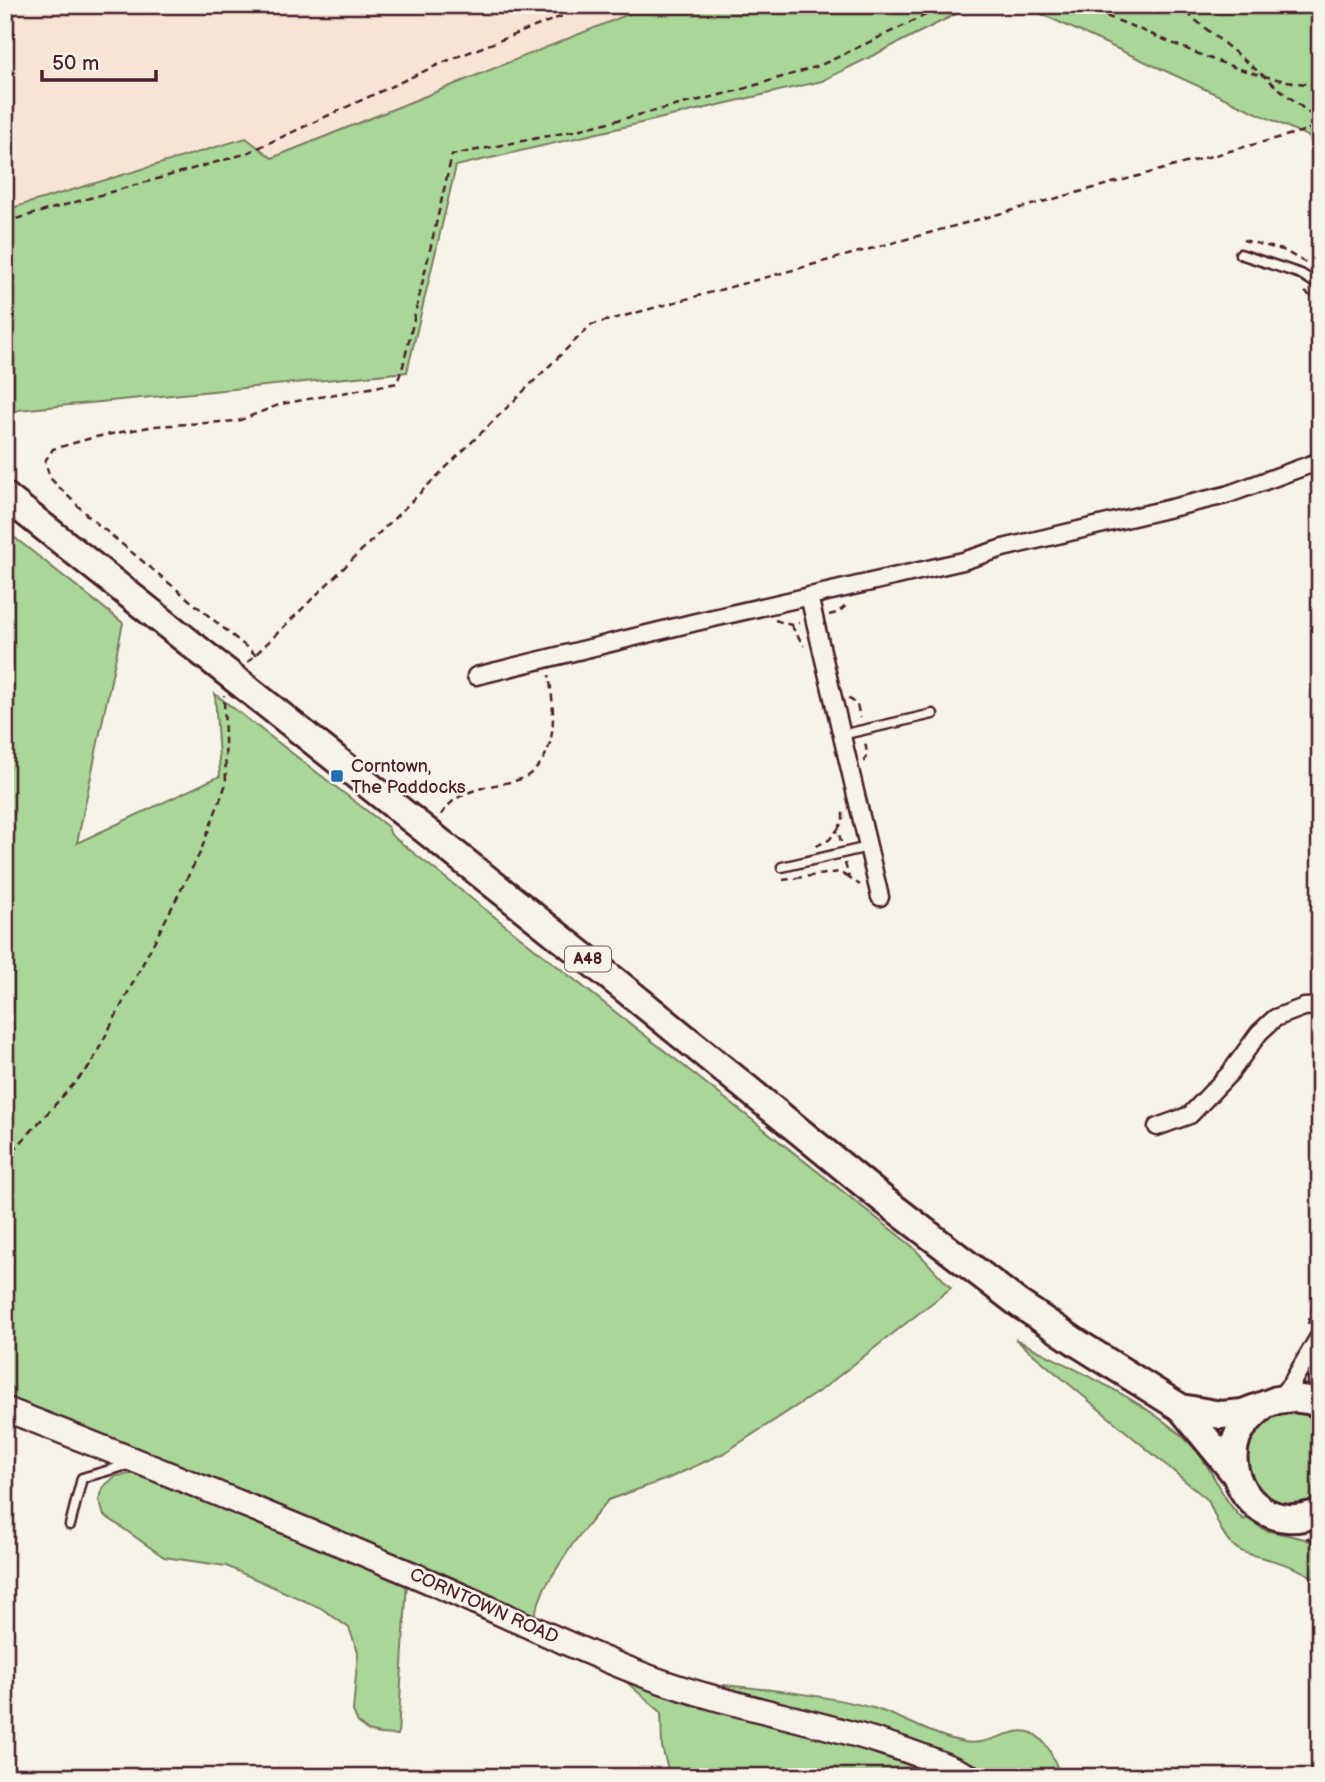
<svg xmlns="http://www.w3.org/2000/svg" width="1325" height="1782" font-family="'Balsamiq Sans',sans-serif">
<rect width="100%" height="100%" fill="#f7f3e8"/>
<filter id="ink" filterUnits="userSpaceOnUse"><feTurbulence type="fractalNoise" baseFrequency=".0143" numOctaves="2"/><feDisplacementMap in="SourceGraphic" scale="14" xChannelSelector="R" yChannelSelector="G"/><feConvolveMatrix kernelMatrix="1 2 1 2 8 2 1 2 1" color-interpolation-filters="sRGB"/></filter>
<g filter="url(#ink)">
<path fill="#f7e4d5" d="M 5,5 L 651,5 L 272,158 L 246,138 L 5,210 Z"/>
<g fill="#a8d797" stroke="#797b61" stroke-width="2">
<path d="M 651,5 L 974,5 L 822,81 L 456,166 L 407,372 L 18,410 L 5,422 L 5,210 L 246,138 L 272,158 Z"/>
<path d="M 1022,5 L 1320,5 L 1320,142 Z"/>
<path d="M 5,530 L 123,623 L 77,843 L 220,776 L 215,694 L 388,827 L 391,835 L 912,1246 L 951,1288 L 821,1390 L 724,1453 L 667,1479 L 608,1500 L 574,1542 L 545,1587 L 532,1620 L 5,1398 Z"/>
<path d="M 1015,1339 C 1069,1367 1155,1404 1195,1449 C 1213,1469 1224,1504 1244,1520 L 1246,1518 L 1265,1530 L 1305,1539 L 1320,1545 L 1320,1582 C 1303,1569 1280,1562 1260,1557 C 1251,1554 1242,1554 1235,1547 C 1221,1536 1215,1515 1208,1500 Z"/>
<path d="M 1285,1407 L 1320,1414 L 1320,1497 C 1311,1501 1303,1505 1293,1505 C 1255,1504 1230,1454 1257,1424 C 1263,1417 1276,1412 1285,1407 Z"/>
<path d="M 139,1473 L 407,1581 L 398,1735 L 379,1734 L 368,1731 L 358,1723 L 353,1711 L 358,1652 L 349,1628 L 321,1608 L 226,1566 L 164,1557 L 104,1515 L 99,1500 L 104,1486 L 116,1476 Z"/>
<path d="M 616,1673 L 845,1740 L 948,1777 L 670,1777 L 662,1747 L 661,1712 Z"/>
<path d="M 724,1685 C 774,1690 825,1695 873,1708 C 904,1717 932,1736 964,1742 C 988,1747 1014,1725 1032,1733 C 1049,1742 1054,1760 1061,1777 L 986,1777 L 939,1754 L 720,1693 Z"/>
</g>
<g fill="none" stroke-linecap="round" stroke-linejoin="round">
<defs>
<g id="lane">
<path d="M 1240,254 L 1301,274 L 1320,286"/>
<path d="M 841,735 L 933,714"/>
<path d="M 782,867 L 868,847"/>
<path d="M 70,1525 L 82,1478 L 131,1464"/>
</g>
<g id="street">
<path d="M 809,596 L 880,897"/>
<path d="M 476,676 L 696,622 L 963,561 L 1003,548 L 1226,495 L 1320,461"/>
<path d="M 1157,1127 L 1190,1115 L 1230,1073 L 1259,1033 L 1275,1018 L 1304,1007 L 1320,1006"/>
<path d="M 1318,1343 L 1317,1379 L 1320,1397"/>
<path d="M 1277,1400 L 1291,1384 L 1320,1335"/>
</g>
<path id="secondary" d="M 5,1409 C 140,1462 274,1516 407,1572 C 488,1606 566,1646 649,1677 C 755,1716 869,1727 971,1777"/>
<g id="primary">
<path d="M 5,496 L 620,985 L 885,1201 L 1018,1303 L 1079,1344 L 1181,1408 L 1221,1415 L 1243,1413 L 1277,1400 L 1292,1398 L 1308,1400 L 1320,1404"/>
<path d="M 1181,1408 L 1236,1475"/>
<path d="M 1261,1408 C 1252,1416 1242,1425 1237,1437 C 1224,1473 1249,1515 1287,1518 C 1299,1519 1309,1516 1320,1513"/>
</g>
</defs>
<use href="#lane" stroke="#4a1f2b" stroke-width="13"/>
<use href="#street" stroke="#4a1f2b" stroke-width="21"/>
<use href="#secondary" stroke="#4a1f2b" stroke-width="28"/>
<use href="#primary" stroke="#4a1f2b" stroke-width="32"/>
<g stroke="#4a1f2b" stroke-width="2.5" stroke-dasharray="7 5" stroke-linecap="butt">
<path d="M 1072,5 C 1156,29 1231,80 1320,85"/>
<path d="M 1177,5 L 1320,122"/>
<path d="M 5,222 L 245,154 L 444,62 L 591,5"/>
<path d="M 1243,240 L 1283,250 L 1320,271"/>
<path d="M 1305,292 L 1320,302"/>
<path d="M 829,615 L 837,613 L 847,605"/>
<path d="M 775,620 L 791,625 L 799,623"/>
<path d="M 791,625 L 804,646"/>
<path d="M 256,655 L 88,516 L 50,478 L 45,461 L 53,449 L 95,437 L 155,426 L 238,421 L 281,404 L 397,383 L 403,366 L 452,155 L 573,131 L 736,91 L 819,66 L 947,5"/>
<path d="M 248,662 L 591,325 L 1307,130 L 1320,123"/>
<path d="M 848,698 L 857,704 L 860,718"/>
<path d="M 864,762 L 867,754 L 865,741"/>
<path d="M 441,815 C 453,797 465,793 485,787 C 498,784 517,782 527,776 C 560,755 554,707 549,675"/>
<path d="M 841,842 L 838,829 L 843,821 L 843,812"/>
<path d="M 816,846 L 829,840 L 838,829"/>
<path d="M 845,863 L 849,878 L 860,885"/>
<path d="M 783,880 L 839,872 L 849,878"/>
<path d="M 5,1160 L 90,1066 L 200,853 L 226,784 L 224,695"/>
<path d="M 1308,1324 L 1320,1280"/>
<path d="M 1306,1538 L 1320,1542"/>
</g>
<use href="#lane" stroke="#f7f3e8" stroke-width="8"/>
<use href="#street" stroke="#f7f3e8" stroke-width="16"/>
<use href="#secondary" stroke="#f7f3e8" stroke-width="23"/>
<use href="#primary" stroke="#f7f3e8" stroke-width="26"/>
</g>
</g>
<rect fill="#1f6fb2" stroke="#f7f3e8" stroke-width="2.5" x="330" y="769" width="14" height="14" rx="3.5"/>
<g text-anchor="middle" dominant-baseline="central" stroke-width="5" stroke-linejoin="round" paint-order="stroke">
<rect fill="#f7f3e8" stroke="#7e5f64" stroke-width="2" x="565" y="946.5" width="46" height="25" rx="5"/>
<g font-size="16" font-weight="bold" fill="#4a1f2b">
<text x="588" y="959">A48</text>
</g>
<g font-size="18" fill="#4a1f2b" stroke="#f7f3e8" text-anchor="start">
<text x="351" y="766">Corntown,<tspan x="351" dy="21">The Paddocks</tspan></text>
</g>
<g font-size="18" fill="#4a1f2b" stroke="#f7f3e8">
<text transform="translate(484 1606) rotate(24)">CORNTOWN ROAD</text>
</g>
</g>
<rect width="1325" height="1782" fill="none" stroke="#f7f3e8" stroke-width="28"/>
<rect x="14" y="14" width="1297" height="1754" fill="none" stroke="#4a1f2b" stroke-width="2.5" filter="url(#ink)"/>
<path d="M42 70v10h114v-10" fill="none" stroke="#4a1f2b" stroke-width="3.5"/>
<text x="52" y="70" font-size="21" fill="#4a1f2b" stroke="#f7f3e8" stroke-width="5" paint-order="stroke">50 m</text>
</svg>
